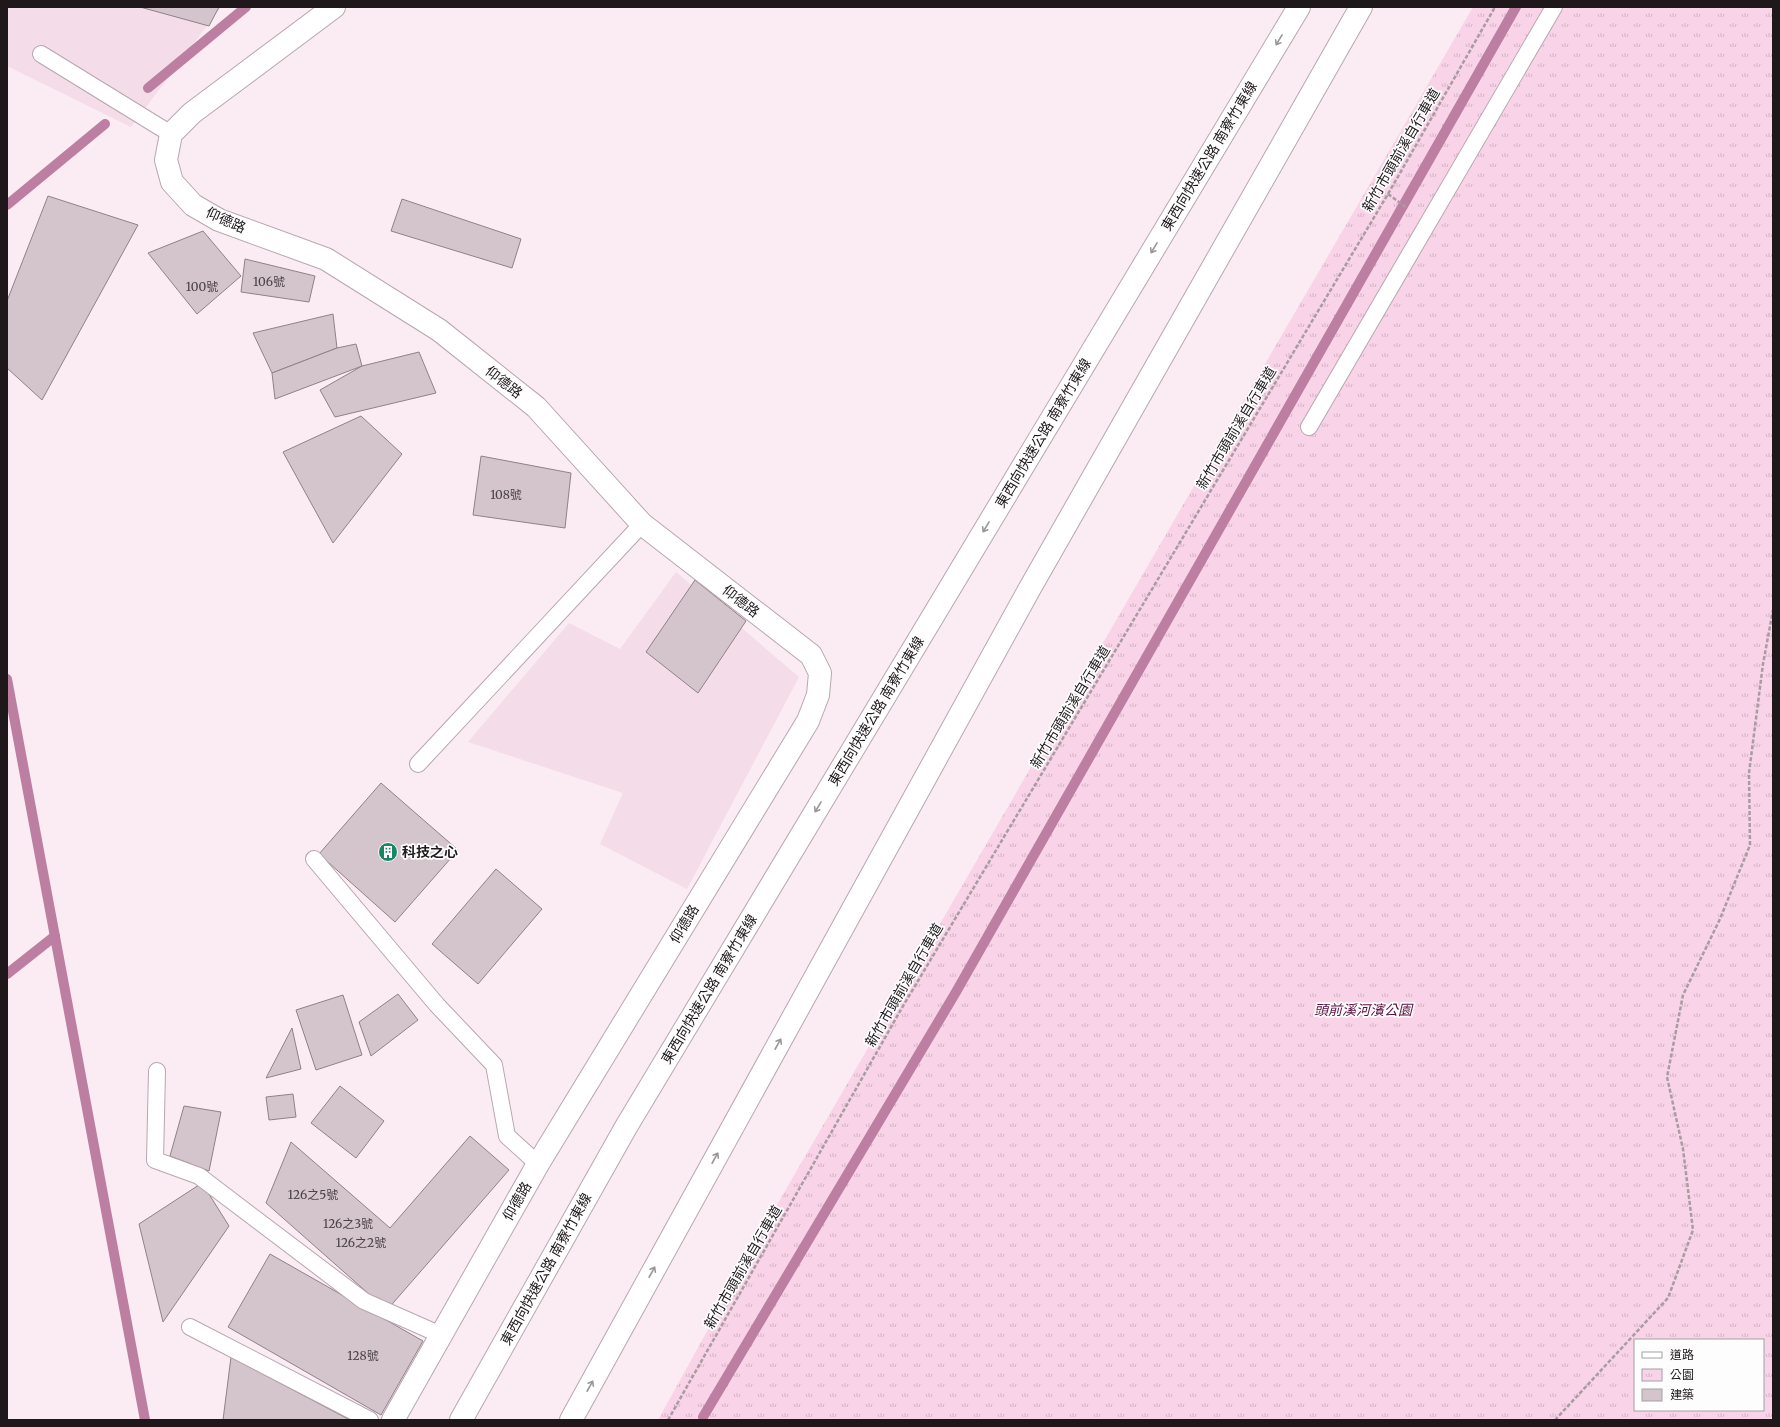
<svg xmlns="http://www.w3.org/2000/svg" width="1780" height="1427" font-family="Merriweather,'Noto Sans TC',serif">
<defs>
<pattern id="park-tufts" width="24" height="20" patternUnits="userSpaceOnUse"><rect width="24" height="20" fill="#f9d3e7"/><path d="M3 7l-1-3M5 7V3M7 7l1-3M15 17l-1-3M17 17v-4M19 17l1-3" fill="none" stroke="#d5b4c6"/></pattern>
</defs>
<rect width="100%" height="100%" fill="#fbebf3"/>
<g fill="#f4dce8">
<path d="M 7,7 L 221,7 L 131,127 L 7,66 Z"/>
<path d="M 676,572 L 799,677 L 687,889 L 600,844 L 623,793 L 468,742 L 569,623 L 620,649 Z"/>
</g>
<path fill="url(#park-tufts)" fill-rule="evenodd" d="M 1473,7 L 1773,7 L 1773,1420 L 658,1420 L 774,1210 L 1230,424 ZM 1635,1340 L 1763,1340 L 1763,1410 L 1635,1410 Z"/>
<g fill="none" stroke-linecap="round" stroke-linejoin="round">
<g stroke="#bc7ea1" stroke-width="10">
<path d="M 148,88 L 246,7"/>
<path d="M 7,205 L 105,124"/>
<path d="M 7,679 L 145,1420"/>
<path d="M 7,974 L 55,936"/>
<path d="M 703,1417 L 956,992 L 1516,7"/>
</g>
</g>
<g fill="#d4c4cc" stroke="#908189">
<path d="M 140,7 L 219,7 L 209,26 Z"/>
<path d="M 48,196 L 138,225 L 42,400 L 7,368 L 7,301 Z"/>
<path d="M 402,199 L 521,239 L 512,268 L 391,231 Z"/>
<path d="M 203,231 L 241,276 L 197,314 L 148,253 Z"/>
<path d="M 245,259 L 315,276 L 309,302 L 241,292 Z"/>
<path d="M 333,314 L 337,348 L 272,373 L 253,333 Z"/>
<path d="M 356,344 L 362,366 L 275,399 L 272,373 L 337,348 Z"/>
<path d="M 419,352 L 436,393 L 335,417 L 320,390 L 362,366 Z"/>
<path d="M 361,416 L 402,454 L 333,543 L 283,452 Z"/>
<path d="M 481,456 L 571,473 L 565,528 L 473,515 Z"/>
<path d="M 695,580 L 746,621 L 698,693 L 646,652 Z"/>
<path d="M 381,783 L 458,850 L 395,922 L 319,854 Z"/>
<path d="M 496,869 L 542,909 L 478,984 L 432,944 Z"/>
<path d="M 398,994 L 418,1020 L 371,1056 L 359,1022 Z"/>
<path d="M 343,995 L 362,1055 L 316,1070 L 296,1010 Z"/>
<path d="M 292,1028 L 301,1069 L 266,1078 Z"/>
<path d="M 340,1086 L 384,1121 L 356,1158 L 311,1123 Z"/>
<path d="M 293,1094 L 296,1117 L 269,1120 L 266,1097 Z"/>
<path d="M 184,1106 L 221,1112 L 209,1171 L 170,1156 Z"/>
<path d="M 470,1136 L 509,1170 L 387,1310 L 266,1203 L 291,1142 L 390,1228 Z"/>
<path d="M 202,1183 L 229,1226 L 163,1322 L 139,1224 Z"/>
<path d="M 270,1254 L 423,1341 L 381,1415 L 228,1327 Z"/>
<path d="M 231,1357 L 350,1420 L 223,1420 Z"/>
</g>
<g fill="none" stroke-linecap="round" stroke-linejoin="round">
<defs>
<g id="service">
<path d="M 41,54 L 171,134"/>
<path d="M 1309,427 L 1554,7"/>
<path d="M 418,764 L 642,524"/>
<path d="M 314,859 L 437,1005 L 494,1065 L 507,1136 L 538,1164"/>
<path d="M 157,1071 L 155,1160 L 199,1176 L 364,1301 L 441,1335"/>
<path d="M 190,1327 L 370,1420"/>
</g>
<path id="minor" d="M 334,7 L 192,113 L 171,134 L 166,160 L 172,182 L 193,205 L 219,220 L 326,259 L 439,330 L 536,407 L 642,524 L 811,655 L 820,673 L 818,695 L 808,721 L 538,1164 L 393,1420"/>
<g id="trunk">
<path d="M 461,1420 L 626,1127 L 1299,7"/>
<path d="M 571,1420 L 1030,588 L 1361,7"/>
</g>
</defs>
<use href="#service" stroke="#b7a7af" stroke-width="18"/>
<use href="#minor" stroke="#b7a7af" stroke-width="24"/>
<use href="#trunk" stroke="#b7a7af" stroke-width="24"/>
<g stroke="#a89ca2" stroke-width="2.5" stroke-dasharray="4 2" stroke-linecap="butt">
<path d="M 1388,194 L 1407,208"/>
<path d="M 668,1420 L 903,1006 L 1388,194 L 1495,7"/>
<path d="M 1555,1420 L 1668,1298 L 1693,1230 L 1683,1149 L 1667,1077 L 1683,995 L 1720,919 L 1750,845 L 1749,773 L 1763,664 L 1773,610"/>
</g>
<use href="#service" stroke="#fff" stroke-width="16"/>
<use href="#minor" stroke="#fff" stroke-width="22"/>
<use href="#trunk" stroke="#fff" stroke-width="22"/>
</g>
<defs><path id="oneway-shaft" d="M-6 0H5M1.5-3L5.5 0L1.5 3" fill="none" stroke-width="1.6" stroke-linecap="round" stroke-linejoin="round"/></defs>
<g stroke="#9a9798">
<use href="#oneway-shaft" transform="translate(1279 40) rotate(121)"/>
<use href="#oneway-shaft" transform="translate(1154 248) rotate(121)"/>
<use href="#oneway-shaft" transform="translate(986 527) rotate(121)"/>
<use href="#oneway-shaft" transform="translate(818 807) rotate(121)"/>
<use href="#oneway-shaft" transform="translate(778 1044) rotate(-61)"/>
<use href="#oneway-shaft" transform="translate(715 1158) rotate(-61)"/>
<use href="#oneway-shaft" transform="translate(652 1272) rotate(-61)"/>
<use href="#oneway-shaft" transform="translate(590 1386) rotate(-61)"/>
</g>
<defs>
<symbol id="building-disc" viewBox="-11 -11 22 22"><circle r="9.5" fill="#1a8562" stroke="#fdfdfd"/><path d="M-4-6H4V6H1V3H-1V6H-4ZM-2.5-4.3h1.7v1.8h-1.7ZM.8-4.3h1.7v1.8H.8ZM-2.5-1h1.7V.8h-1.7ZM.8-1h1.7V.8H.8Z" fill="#fff"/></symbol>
</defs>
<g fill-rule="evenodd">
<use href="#building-disc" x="377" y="841" width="22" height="22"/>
</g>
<g text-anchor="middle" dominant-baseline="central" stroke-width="3.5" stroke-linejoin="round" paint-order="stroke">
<g font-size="12" fill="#4c4347">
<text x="269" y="281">106號</text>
<text x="202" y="286">100號</text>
<text x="506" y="494">108號</text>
<text x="313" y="1194">126之5號</text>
<text x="348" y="1223">126之3號</text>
<text x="361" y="1242">126之2號</text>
<text x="363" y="1355">128號</text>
</g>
<g font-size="14" fill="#1e181b" stroke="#fdfdfd">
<text transform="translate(1401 150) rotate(-60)">新竹市頭前溪自行車道</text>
<text transform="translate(1209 156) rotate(-59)">東西向快速公路 南寮竹東線</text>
<text transform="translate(226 220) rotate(24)">仰德路</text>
<text transform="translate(504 382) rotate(38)">仰德路</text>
<text transform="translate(1236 428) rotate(-59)">新竹市頭前溪自行車道</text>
<text transform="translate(1043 433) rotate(-59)">東西向快速公路 南寮竹東線</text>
<text transform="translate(741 601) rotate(38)">仰德路</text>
<text transform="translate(1070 707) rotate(-59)">新竹市頭前溪自行車道</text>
<text transform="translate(876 711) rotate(-59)">東西向快速公路 南寮竹東線</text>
<text transform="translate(684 924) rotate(-59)">仰德路</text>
<text transform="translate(904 985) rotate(-60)">新竹市頭前溪自行車道</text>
<text transform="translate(709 989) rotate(-59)">東西向快速公路 南寮竹東線</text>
<text transform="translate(517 1201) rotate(-60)">仰德路</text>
<text transform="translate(743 1267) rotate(-60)">新竹市頭前溪自行車道</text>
<text transform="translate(546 1269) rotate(-61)">東西向快速公路 南寮竹東線</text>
</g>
<g font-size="14" font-weight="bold" fill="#1e181b" stroke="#fdfdfd" text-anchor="start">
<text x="402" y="852">科技之心</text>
</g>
<g font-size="14" font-style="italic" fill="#580c3f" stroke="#fdfdfd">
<text x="1363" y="1010">頭前溪河濱公園</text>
</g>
</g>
<rect width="1780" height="1427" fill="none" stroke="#1e181b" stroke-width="16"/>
<rect x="1634" y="1339" width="130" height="72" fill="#fdfdfd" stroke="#a4a1a3"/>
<rect x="1642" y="1352" width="20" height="6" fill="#ffffff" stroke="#a4a1a3"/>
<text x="1670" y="1359" font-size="12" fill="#1e181b">道路</text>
<rect x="1642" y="1369" width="20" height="12" fill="url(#park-tufts)" stroke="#a4a1a3"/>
<text x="1670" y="1379" font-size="12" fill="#1e181b">公園</text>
<rect x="1642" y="1389" width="20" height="12" fill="#d4c4cc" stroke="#a4a1a3"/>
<text x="1670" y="1399" font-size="12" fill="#1e181b">建築</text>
</svg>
